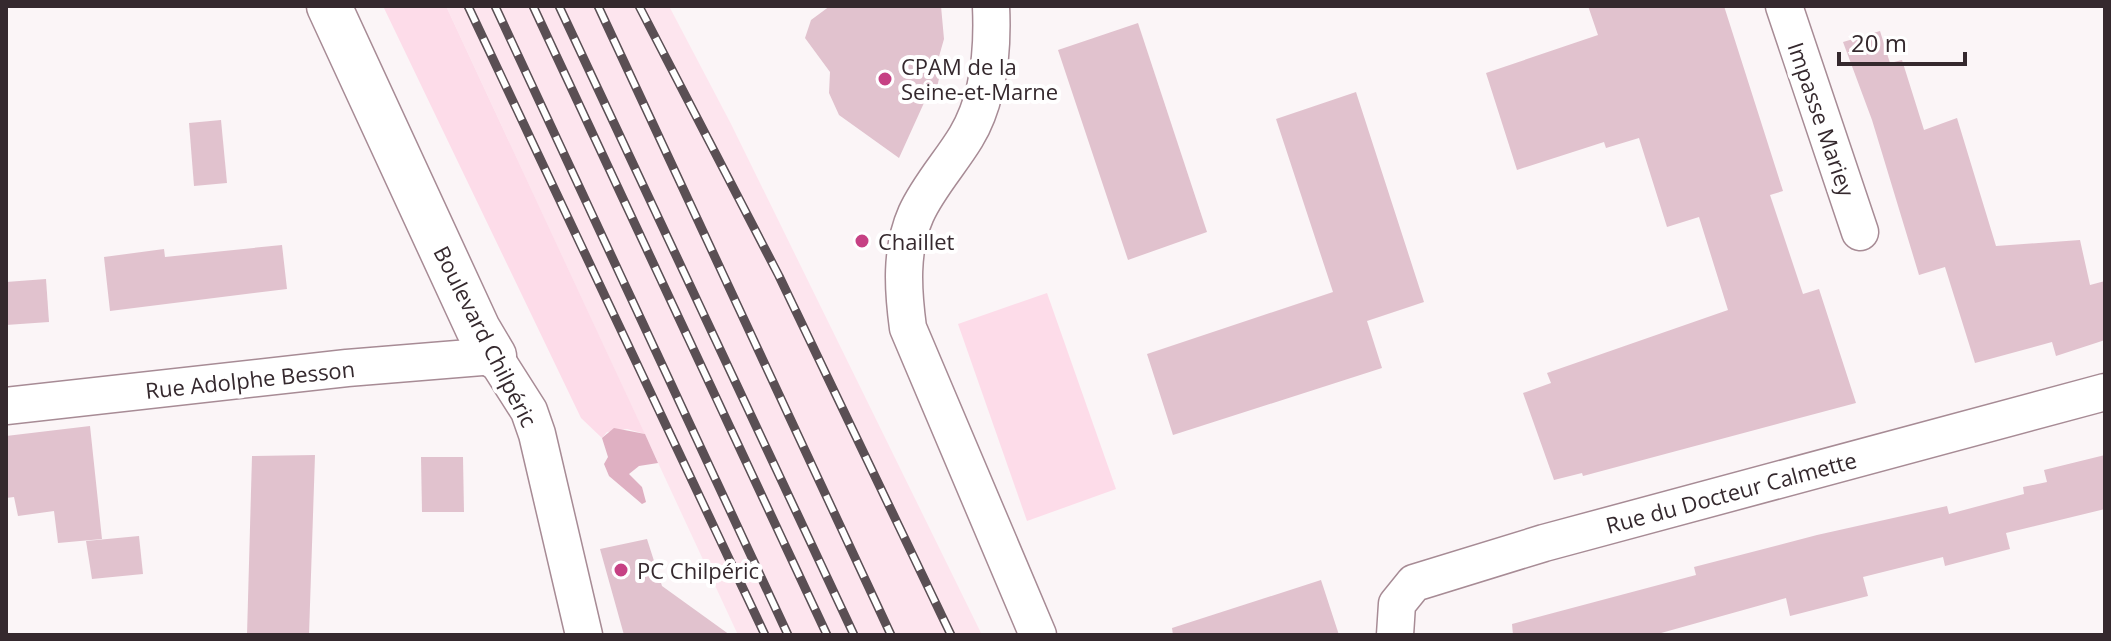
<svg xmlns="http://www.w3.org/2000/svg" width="2111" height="641" font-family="'Open Sans',sans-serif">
<rect width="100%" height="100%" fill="#fbf5f7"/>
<path fill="#fde5ee" d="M 446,6 L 669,6 L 731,124 L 982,635 L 738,635 Z"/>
<g fill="#fddce9">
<path d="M 383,6 L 446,6 L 645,434 L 627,429 L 607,432 L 602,438 L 581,418 Z"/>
<path d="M 1047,293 L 1116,489 L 1027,521 L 958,324 Z"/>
</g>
<path fill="#dfb0c2" d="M 614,428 L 645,434 L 658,463 L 639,466 L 629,474 L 642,487 L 646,502 L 642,504 L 609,476 L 604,464 L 608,457 L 602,438 Z"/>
<g fill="#e1c2ce">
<path d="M 830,6 L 941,6 L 944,39 L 938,60 L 942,65 L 936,92 L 928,94 L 899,158 L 839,115 L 829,93 L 830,72 L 805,38 L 811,20 Z"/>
<path d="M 1588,6 L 1724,6 L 1783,191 L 1770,195 L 1803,294 L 1819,289 L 1856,403 L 1583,476 L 1582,473 L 1554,480 L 1523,393 L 1551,383 L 1547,373 L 1728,310 L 1699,217 L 1667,227 L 1639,138 L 1606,148 L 1604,142 L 1517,170 L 1486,73 L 1598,35 Z"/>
<path d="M 1138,23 L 1207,232 L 1128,260 L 1058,50 Z"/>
<path d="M 1880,31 L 1890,63 L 1902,60 L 1924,130 L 1957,118 L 1996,246 L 2080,240 L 2090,285 L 2105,281 L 2105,340 L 2056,356 L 2052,342 L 1975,363 L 1945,267 L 1919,275 L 1872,120 L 1843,42 Z"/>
<path d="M 1356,92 L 1424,302 L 1367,321 L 1382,368 L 1173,435 L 1147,354 L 1333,292 L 1276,119 Z"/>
<path d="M 221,120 L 227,183 L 194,186 L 189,123 Z"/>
<path d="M 282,245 L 287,289 L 110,311 L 104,257 L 164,249 L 165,257 Z"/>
<path d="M 46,279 L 49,322 L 6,325 L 6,282 Z"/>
<path d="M 90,426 L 102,539 L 58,543 L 54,511 L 18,516 L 14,497 L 6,498 L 6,436 Z"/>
<path d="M 315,455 L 309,635 L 247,635 L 252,456 Z"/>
<path d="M 2105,455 L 2105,509 L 2006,533 L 2010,549 L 1945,566 L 1943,557 L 1863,577 L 1868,596 L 1790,616 L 1786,598 L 1654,635 L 1513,635 L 1512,624 L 1696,575 L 1694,567 L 1817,535 L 1947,506 L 1949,514 L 2024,494 L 2023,487 L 2047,482 L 2044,470 Z"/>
<path d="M 421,457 L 463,457 L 464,512 L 422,512 Z"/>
<path d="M 139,536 L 143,574 L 92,579 L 86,541 Z"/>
<path d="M 647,539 L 662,586 L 730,635 L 624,635 L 600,549 Z"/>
<path d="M 1321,580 L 1339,635 L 1173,635 L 1172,628 Z"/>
</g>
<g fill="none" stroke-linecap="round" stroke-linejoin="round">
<defs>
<g id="street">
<path d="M 991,6 C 993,49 989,99 966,137 C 951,162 928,187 916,214 C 900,250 903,291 908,328 L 1038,635"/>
<path d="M 1784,6 L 1860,232"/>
<path d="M 6,406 L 347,368 L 494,356 L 529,411 L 537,434 L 584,635"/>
<path d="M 1395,635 L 1397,604 L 1414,583 L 1544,543 L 2105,392"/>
</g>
<path id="secondary" d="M 329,6 L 478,329 L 494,356"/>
</defs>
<use href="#street" stroke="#a78b95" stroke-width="39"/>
<use href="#secondary" stroke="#a78b95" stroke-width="47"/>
<use href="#street" stroke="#fff" stroke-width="36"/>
<use href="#secondary" stroke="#fff" stroke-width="44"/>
<defs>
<g id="rail">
<path d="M 468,6 L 765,635"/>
<path d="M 495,6 L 788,635"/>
<path d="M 533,6 L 827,635"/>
<path d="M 559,6 L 854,635"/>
<path d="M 598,6 L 891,635"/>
<path d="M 639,6 L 779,276 L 951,635"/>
</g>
</defs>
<use href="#rail" stroke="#5a4f54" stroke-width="9"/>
<use href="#rail" stroke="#fff" stroke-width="6" stroke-dasharray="18" stroke-linecap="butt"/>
</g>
<g fill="#c64184" stroke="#fff" stroke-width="3">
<circle cx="885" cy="79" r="8"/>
<circle cx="862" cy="241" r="8"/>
<circle cx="621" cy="570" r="8"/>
</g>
<g text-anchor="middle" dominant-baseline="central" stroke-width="8" stroke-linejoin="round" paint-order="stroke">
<g font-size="22" fill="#35292e" stroke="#fff" text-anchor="start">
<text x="901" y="66">CPAM de la<tspan x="901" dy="25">Seine-et-Marne</tspan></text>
<text x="878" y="241">Chaillet</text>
<text x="637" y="570">PC Chilpéric</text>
</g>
<g font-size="22" fill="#35292e" stroke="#fff">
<text transform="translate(1822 119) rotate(71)">Impasse Mariey</text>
<text transform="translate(486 336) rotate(63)">Boulevard Chilpéric</text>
<text transform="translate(250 379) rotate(-6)">Rue Adolphe Besson</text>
<text transform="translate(1731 492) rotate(-15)">Rue du Docteur Calmette</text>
</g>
</g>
<rect width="2111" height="641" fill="none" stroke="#35292e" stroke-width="16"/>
<path d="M1839 52v12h126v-12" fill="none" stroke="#35292e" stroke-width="4"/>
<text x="1851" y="52" font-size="24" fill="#35292e" stroke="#ffffff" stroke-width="6" paint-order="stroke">20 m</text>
</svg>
